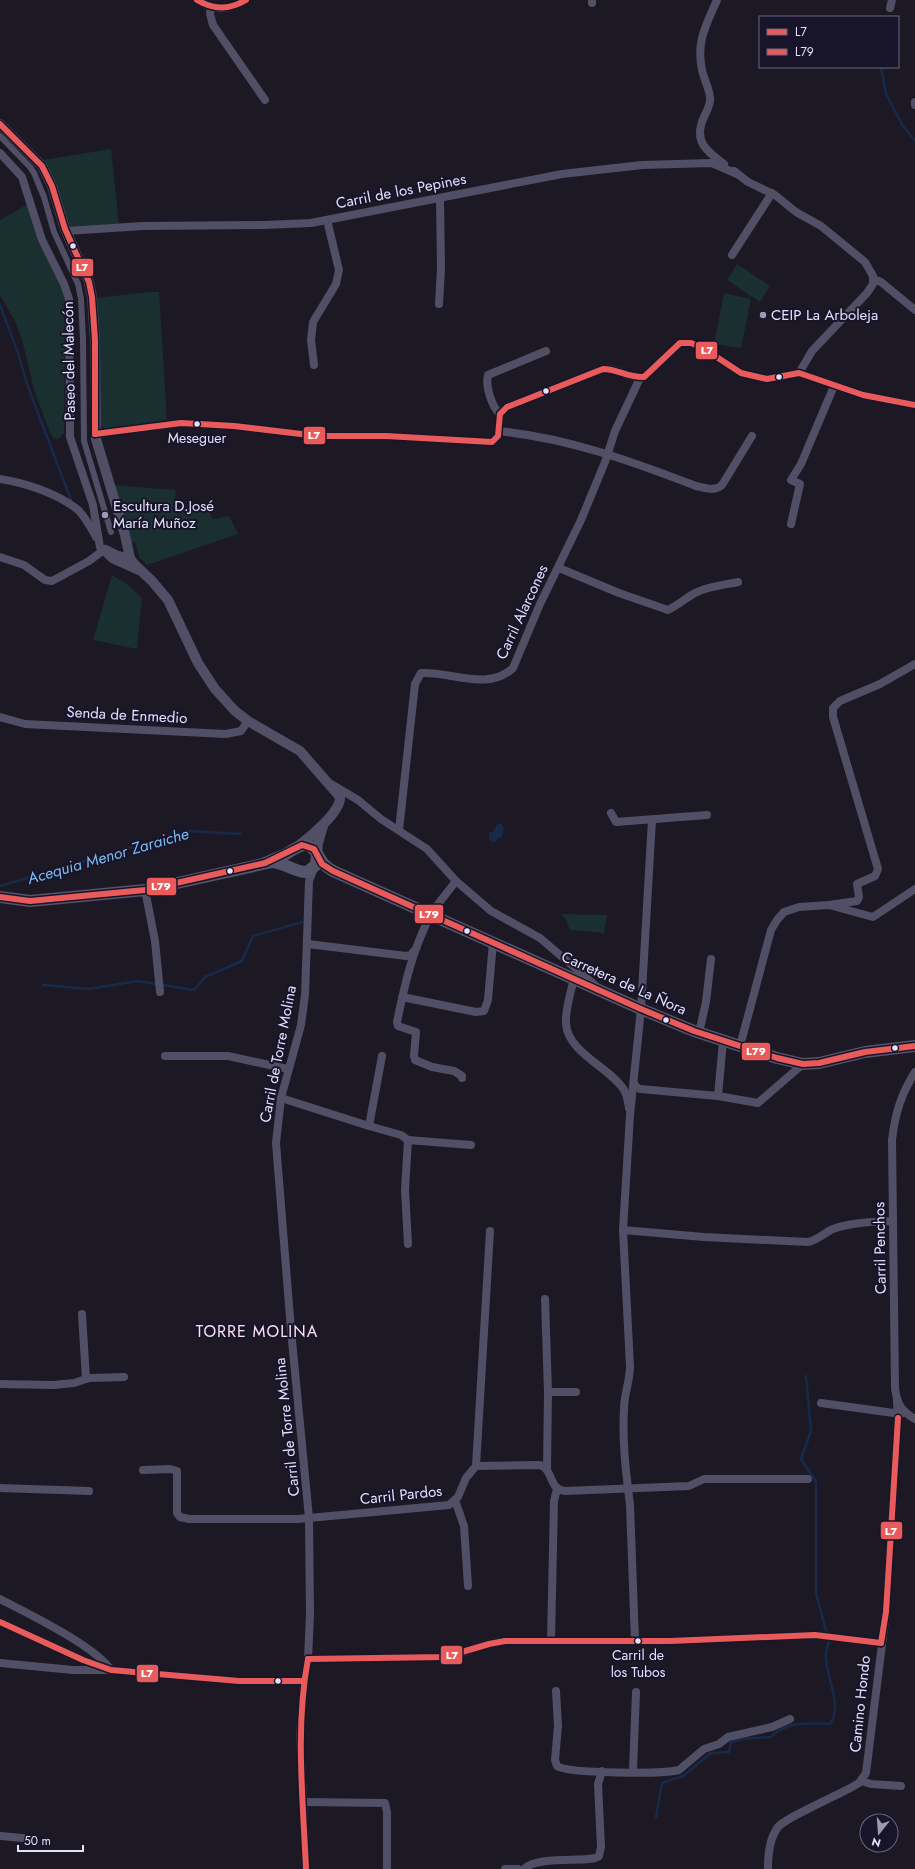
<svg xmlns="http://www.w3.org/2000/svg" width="915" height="1869" font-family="Jost,sans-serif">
<rect width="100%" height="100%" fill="#1c1925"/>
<g fill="#192f30">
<path d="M 111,149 L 119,224 L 68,227 L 43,160 Z"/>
<path d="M 28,204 L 38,242 L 61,285 L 65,301 L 64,433 L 58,439 L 54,439 L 50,433 L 34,390 L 23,343 L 15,321 L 0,295 L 0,220 Z"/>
<path d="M 737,264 L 770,286 L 760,302 L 727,280 Z"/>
<path d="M 150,292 L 159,292 L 167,420 L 107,430 L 102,427 L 100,423 L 95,298 Z"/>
<path d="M 724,293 L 751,299 L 741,348 L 714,344 Z"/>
<path d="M 113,485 L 176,490 L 173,512 L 209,510 L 212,519 L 229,516 L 238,534 L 147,565 L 139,557 L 135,542 L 130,543 Z"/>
<path d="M 112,575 L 127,584 L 142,598 L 137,649 L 93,640 Z"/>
<path d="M 561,914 L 607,915 L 604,933 L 570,930 L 566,920 Z"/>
</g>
<path fill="#172a49" d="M 501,823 L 504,828 L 502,836 L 494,842 L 489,840 L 489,833 L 494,831 L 497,824 Z"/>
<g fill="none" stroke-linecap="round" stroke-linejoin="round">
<g stroke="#172a49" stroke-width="2.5">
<path d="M 881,67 L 886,94 L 903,126 L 915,141"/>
<path d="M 0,305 L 18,353 L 27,384 L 71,500"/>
<path d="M 0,886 L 188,831 L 241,834"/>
<path d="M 43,985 L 89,989 L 137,981 L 194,990 L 205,977 L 242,961 L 253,936 L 302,922"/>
<path d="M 806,1376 L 811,1431 L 801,1459 L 816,1482 L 816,1593 L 826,1631"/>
<path d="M 656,1817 L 662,1783 L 683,1776 L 711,1753 L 729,1752 L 731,1742 L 742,1739 L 771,1737 C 787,1721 810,1723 830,1724 C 844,1705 824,1674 826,1654 C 826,1650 828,1646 829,1642"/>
</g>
<path stroke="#514f65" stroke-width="6" d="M 0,136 L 30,167 L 34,173 L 44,197 L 54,232 L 78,284 L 81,299 L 83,340 L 84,441 L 111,532"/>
<g stroke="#514f65" stroke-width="8">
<path d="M 197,0 C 213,11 229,11 246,0"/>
<path d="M 592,0 L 592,3"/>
<path d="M 717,0 C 706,26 696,41 702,70 C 704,79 709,88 710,97 C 711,105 707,110 704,117 C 693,141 706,151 724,164"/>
<path d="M 211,7 L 210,14 L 213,25 L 265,100"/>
<path d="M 890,8 L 892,0"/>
<path d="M 915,102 L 915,105"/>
<path d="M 0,153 L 22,177 L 42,240 L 64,284 L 69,299 L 70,437 L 93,505 L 100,547 L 112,559 L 139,571"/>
<path d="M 734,171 L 748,182 L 775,195 L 796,212 L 821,226 L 865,262 L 873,276 L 873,284 L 867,293 L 812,351 L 799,373"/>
<path d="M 66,231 L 143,226 L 264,225 L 311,223 L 562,174 L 642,165 L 712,163 L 737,174"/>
<path d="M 732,255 L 772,193"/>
<path d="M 873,279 L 881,282 L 915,310"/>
<path d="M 439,304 L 441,268 L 440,198"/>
<path d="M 314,365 L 311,340 L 313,322 L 336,284 L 339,270 L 327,220"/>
<path d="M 500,414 C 492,407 485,386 488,375 L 546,351"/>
<path d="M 498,431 C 568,438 631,461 696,486 C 705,488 715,492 722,485 L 752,436"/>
<path d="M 95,434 L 181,423 L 234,426 L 318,436 L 386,436 L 492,442 L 498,436 L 500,414 L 507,407 L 603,369 C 618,367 630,380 644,377 L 680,343 L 691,343 L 703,348 L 741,373 L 767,379 L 799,373 L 863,395 L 915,405"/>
<path d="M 0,479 C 26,483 56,493 77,509 C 85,516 91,528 96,537"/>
<path d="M 791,524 L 800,484 L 791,480 L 801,464 L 834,386"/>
<path d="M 106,549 L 118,555 L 130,558"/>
<path d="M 0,557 L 24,565 L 45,580 L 52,581 L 89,561 L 105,549"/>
<path d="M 559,568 L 619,593 L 668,610 C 678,605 686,598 695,593 C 708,586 724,585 738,582"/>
<path d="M 0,717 L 25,724 L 226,734 L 241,731 L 248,721"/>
<path d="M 331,784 L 358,800 L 381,819 L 427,849 L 456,881 L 491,911 L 540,938 L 595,985"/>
<path d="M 611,813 L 616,822 L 707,815"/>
<path d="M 399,830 L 415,684 L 421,673 C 451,671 488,692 513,668 L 540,604 L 581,520 L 605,462 L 615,431 L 640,378"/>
<path d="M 456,881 C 448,892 437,904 430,916 C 412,952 405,983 397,1022 L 398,1026 L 416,1032 L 414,1056 L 415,1060 L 432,1067 L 454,1071 L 462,1076 L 462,1078"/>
<path d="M 145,890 L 155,941 L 160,992"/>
<path d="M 829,905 L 857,901 L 859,897 L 857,884 L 875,876 L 878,869 L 833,717 L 833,708 L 840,701 L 880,684 L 915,664"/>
<path d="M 308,944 L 406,956 L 411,955 L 414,951"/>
<path d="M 574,978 C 571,993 565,1008 566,1024 C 568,1053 611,1068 624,1090 C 627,1095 628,1102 629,1108"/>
<path d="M 402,997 L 476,1012 L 484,1011 L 488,1000 L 493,942"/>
<path d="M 699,1033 L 706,1002 L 711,959"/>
<path d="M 740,1046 L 771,930 L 777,920 L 784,912 L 799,907 L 829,905 L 873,917 L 915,889"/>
<path d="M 165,1056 L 228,1056 L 288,1069"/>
<path d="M 382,1056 L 369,1126 L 401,1135 L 408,1140"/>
<path d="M 915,1072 C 901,1094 895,1114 892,1140 L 895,1388 C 897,1404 901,1411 915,1419"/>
<path d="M 634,1083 L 636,1087 L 640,1089 L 718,1096 L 758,1103 L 803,1064"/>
<path d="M 718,1096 L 723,1041"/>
<path d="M 281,1098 L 369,1126"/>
<path d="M 623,1230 L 704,1237 L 808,1242 C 818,1240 824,1233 833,1229 C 852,1222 874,1222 893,1221"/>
<path d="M 408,1244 L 405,1190 L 408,1140 L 471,1145"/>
<path d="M 545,1299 L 548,1392"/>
<path d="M 82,1314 L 86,1379"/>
<path d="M 0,1384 L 53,1385 L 74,1383 L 89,1378 L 124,1377"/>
<path d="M 821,1403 L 901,1414"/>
<path d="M 476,1466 L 490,1231"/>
<path d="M 547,1468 L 548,1392 L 576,1392"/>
<path d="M 143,1470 L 170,1469 L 177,1471 L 177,1513 L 180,1517 L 189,1519 L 298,1519 L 449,1505 L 458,1497 L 466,1478 L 476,1466 L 540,1465 C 554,1470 548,1489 565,1491 L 689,1486 L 704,1479 L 808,1479"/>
<path d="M 0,1488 L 89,1491"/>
<path d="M 455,1500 L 464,1526 L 468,1586"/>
<path d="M 0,1599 C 27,1613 95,1646 111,1670"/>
<path d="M 0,1622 L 83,1660 L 111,1670 L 239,1681 L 304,1681"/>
<path d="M 551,1640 L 554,1501 L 557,1489"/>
<path d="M 635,1641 L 630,1505 C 626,1473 622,1441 624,1409 C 624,1394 630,1381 630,1366 L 623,1230 L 630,1115 L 641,1009 L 652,820"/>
<path d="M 308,1659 L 445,1657 C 467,1654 483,1642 505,1641 L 670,1641 L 815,1635 L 881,1643"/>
<path d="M 0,1663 L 73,1670 L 106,1670"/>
<path d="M 556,1691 L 558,1726 L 555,1760 L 557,1766 C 569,1774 663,1774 679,1770 L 704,1749 L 719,1744 L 728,1737 L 772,1727 L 790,1719"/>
<path d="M 633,1771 L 636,1692"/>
<path d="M 861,1781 L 871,1784 L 901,1786"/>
<path d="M 304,1802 L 385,1803 L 387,1812 L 387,1869"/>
<path d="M 0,1836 L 23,1838"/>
<path d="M 306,1869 L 300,1736 L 304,1681 L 308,1659 L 310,1614 L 309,1518 L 291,1330 L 276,1143 L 281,1098 L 301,1025 L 305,995 L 309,881 L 314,868"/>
<path d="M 505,1869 L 518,1869"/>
<path d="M 524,1869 C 539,1854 592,1864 599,1856 L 601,1847 L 598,1784 L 602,1771"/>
<path d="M 768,1869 C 768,1855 769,1839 778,1827 C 785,1818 838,1795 852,1787 L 859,1783 L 866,1773 L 886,1612 L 898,1418 L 897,1401"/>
</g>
<g stroke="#514f65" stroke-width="10">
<path d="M 0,124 L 42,166 L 52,186 L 65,229 L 89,282 L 92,297 L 95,340 L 96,439 L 125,535 L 130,558 L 134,564 L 152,581 L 168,600 L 198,663 L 215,689 L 235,711 L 248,721 L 300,751 L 340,797 C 341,812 309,838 298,846"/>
<path d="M 317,856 L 318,843 L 323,826"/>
</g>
<g stroke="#54546a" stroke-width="12">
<path d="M 265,863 C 272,860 279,857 286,854 C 295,849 305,839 314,850 C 323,859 318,862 333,871 L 641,1009 L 694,1031 L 777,1058 L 803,1064 L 819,1063 L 865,1052 L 915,1046"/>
<path d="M 0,897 L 30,901 L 145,890 L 272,862 C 286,863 296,873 307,872 L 316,865 L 317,856"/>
</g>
<defs>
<g id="bus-1">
<path d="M 197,0 C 214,10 229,10 246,0"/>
<path d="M 0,124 L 42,166 L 52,186 L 65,229 L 89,282 L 92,297 L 95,340 L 95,434"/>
<path d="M 95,434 L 181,423 L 234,426 L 318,436 L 386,436 L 492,442 L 498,436 L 500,414 L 507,407 L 603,369 C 618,369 629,378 644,377 L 680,343 L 691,343 L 703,348 L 741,373 L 767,379 L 799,373 L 863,395 L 915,405"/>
<path d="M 0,1622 L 83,1660 L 111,1670 L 239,1681 L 304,1681"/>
<path d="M 881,1643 L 886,1612 L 898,1418"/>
<path d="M 308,1659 L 445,1657 L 489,1644 L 505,1641 L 670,1641 L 815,1635 L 881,1643"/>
<path d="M 306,1869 C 303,1799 295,1728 308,1659"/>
</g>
<path id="bus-2" d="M 0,897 L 30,901 L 145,890 L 265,863 L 302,845 L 314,849 L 322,864 L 333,871 L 641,1009 L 694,1031 L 777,1058 L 803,1064 L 819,1063 L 865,1052 L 915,1046"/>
</defs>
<use href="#bus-1" stroke="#18142a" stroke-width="9"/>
<use href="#bus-2" stroke="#18142a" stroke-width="9"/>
<use href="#bus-1" stroke="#e95b5a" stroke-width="6"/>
<use href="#bus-2" stroke="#e95b5a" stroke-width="6"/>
</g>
<g fill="#e3e1fc" stroke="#18142a" stroke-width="1.5">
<circle cx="73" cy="246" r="3.5"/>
<circle cx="779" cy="377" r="3.5"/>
<circle cx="546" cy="391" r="3.5"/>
<circle cx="197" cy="424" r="3.5"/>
<circle cx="230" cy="871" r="3.5"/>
<circle cx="467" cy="931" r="3.5"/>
<circle cx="666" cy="1020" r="3.5"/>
<circle cx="895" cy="1048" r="3.5"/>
<circle cx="638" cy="1641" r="3.5"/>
<circle cx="278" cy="1681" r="3.5"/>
</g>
<g fill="#9d9bb1" stroke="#18142a" stroke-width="1.5">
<circle cx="763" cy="315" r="4"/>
<circle cx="105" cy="515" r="4"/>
</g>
<g text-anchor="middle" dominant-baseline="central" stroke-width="4" stroke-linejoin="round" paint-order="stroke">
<g font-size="14" fill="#e3e1fc" stroke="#18142a">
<text x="197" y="438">Meseguer</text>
<text x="638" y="1655">Carril de<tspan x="638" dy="17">los Tubos</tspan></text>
</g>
<g font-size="15" fill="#e3e1fc" stroke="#18142a">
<text transform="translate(401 191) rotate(-11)">Carril de los Pepines</text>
<text transform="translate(69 361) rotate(-91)">Paseo del Malecón</text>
<text transform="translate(522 612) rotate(-65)">Carril Alarcones</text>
<text transform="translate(127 715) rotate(3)">Senda de Enmedio</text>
<text transform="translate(624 983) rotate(24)">Carretera de La Ñora</text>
<text transform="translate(278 1054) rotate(-79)">Carril de Torre Molina</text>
<text transform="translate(880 1248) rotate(-91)">Carril Penchos</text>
<text transform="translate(287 1427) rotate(-96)">Carril de Torre Molina</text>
<text transform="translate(401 1495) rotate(-6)">Carril Pardos</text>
<text transform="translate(860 1704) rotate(-84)">Camino Hondo</text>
</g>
<g font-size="15" fill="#e3e1fc" stroke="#18142a" text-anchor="start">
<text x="771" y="315">CEIP La Arboleja</text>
<text x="113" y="506">Escultura D.José<tspan x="113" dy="17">María Muñoz</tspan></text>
</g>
<g font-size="16" font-style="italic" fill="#7abcf1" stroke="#18142a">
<text transform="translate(108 856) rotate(-16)">Acequia Menor Zaraiche</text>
</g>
<g font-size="16" letter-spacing="1" fill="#fce2f3" stroke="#18142a">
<text x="257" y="1331">TORRE MOLINA</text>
</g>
</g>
<g stroke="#18142a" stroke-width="1.5">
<rect x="71" y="258" width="23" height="19" rx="4" fill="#e95b5a"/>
<rect x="695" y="341" width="23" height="19" rx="4" fill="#e95b5a"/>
<rect x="303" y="426" width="23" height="19" rx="4" fill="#e95b5a"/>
<rect x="146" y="877" width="31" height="19" rx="4" fill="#e95b5a"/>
<rect x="414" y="904" width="30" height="20" rx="4" fill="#e95b5a"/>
<rect x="741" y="1042" width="30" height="19" rx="4" fill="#e95b5a"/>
<rect x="880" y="1521" width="23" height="19" rx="4" fill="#e95b5a"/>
<rect x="440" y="1645" width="23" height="20" rx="4" fill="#e95b5a"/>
<rect x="136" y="1664" width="23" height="19" rx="4" fill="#e95b5a"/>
</g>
<g font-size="11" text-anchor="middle" font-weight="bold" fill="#fff">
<text x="82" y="271">L7</text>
<text x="707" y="354">L7</text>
<text x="314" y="439">L7</text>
<text x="161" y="890">L79</text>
<text x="429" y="918">L79</text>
<text x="756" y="1055">L79</text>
<text x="891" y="1535">L7</text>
<text x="452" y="1659">L7</text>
<text x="147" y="1677">L7</text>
</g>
<rect x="759" y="16" width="140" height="52" fill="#18142a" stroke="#69667e"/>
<rect x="767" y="29" width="20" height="6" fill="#e95b5a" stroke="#69667e"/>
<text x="795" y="36" font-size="12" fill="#e3e1fc">L7</text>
<rect x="767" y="49" width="20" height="6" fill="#e95b5a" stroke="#69667e"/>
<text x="795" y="56" font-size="12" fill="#e3e1fc">L79</text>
<g transform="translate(879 1833) rotate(197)"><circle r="19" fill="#18142a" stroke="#69667e"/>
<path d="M0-3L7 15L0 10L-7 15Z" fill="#9d9bb1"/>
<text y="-6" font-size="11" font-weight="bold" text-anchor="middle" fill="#e3e1fc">N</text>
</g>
<path d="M18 1845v6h65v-6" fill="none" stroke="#e3e1fc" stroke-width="2"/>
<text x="24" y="1845" font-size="12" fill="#e3e1fc" stroke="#18142a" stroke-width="3" paint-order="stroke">50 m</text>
</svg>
